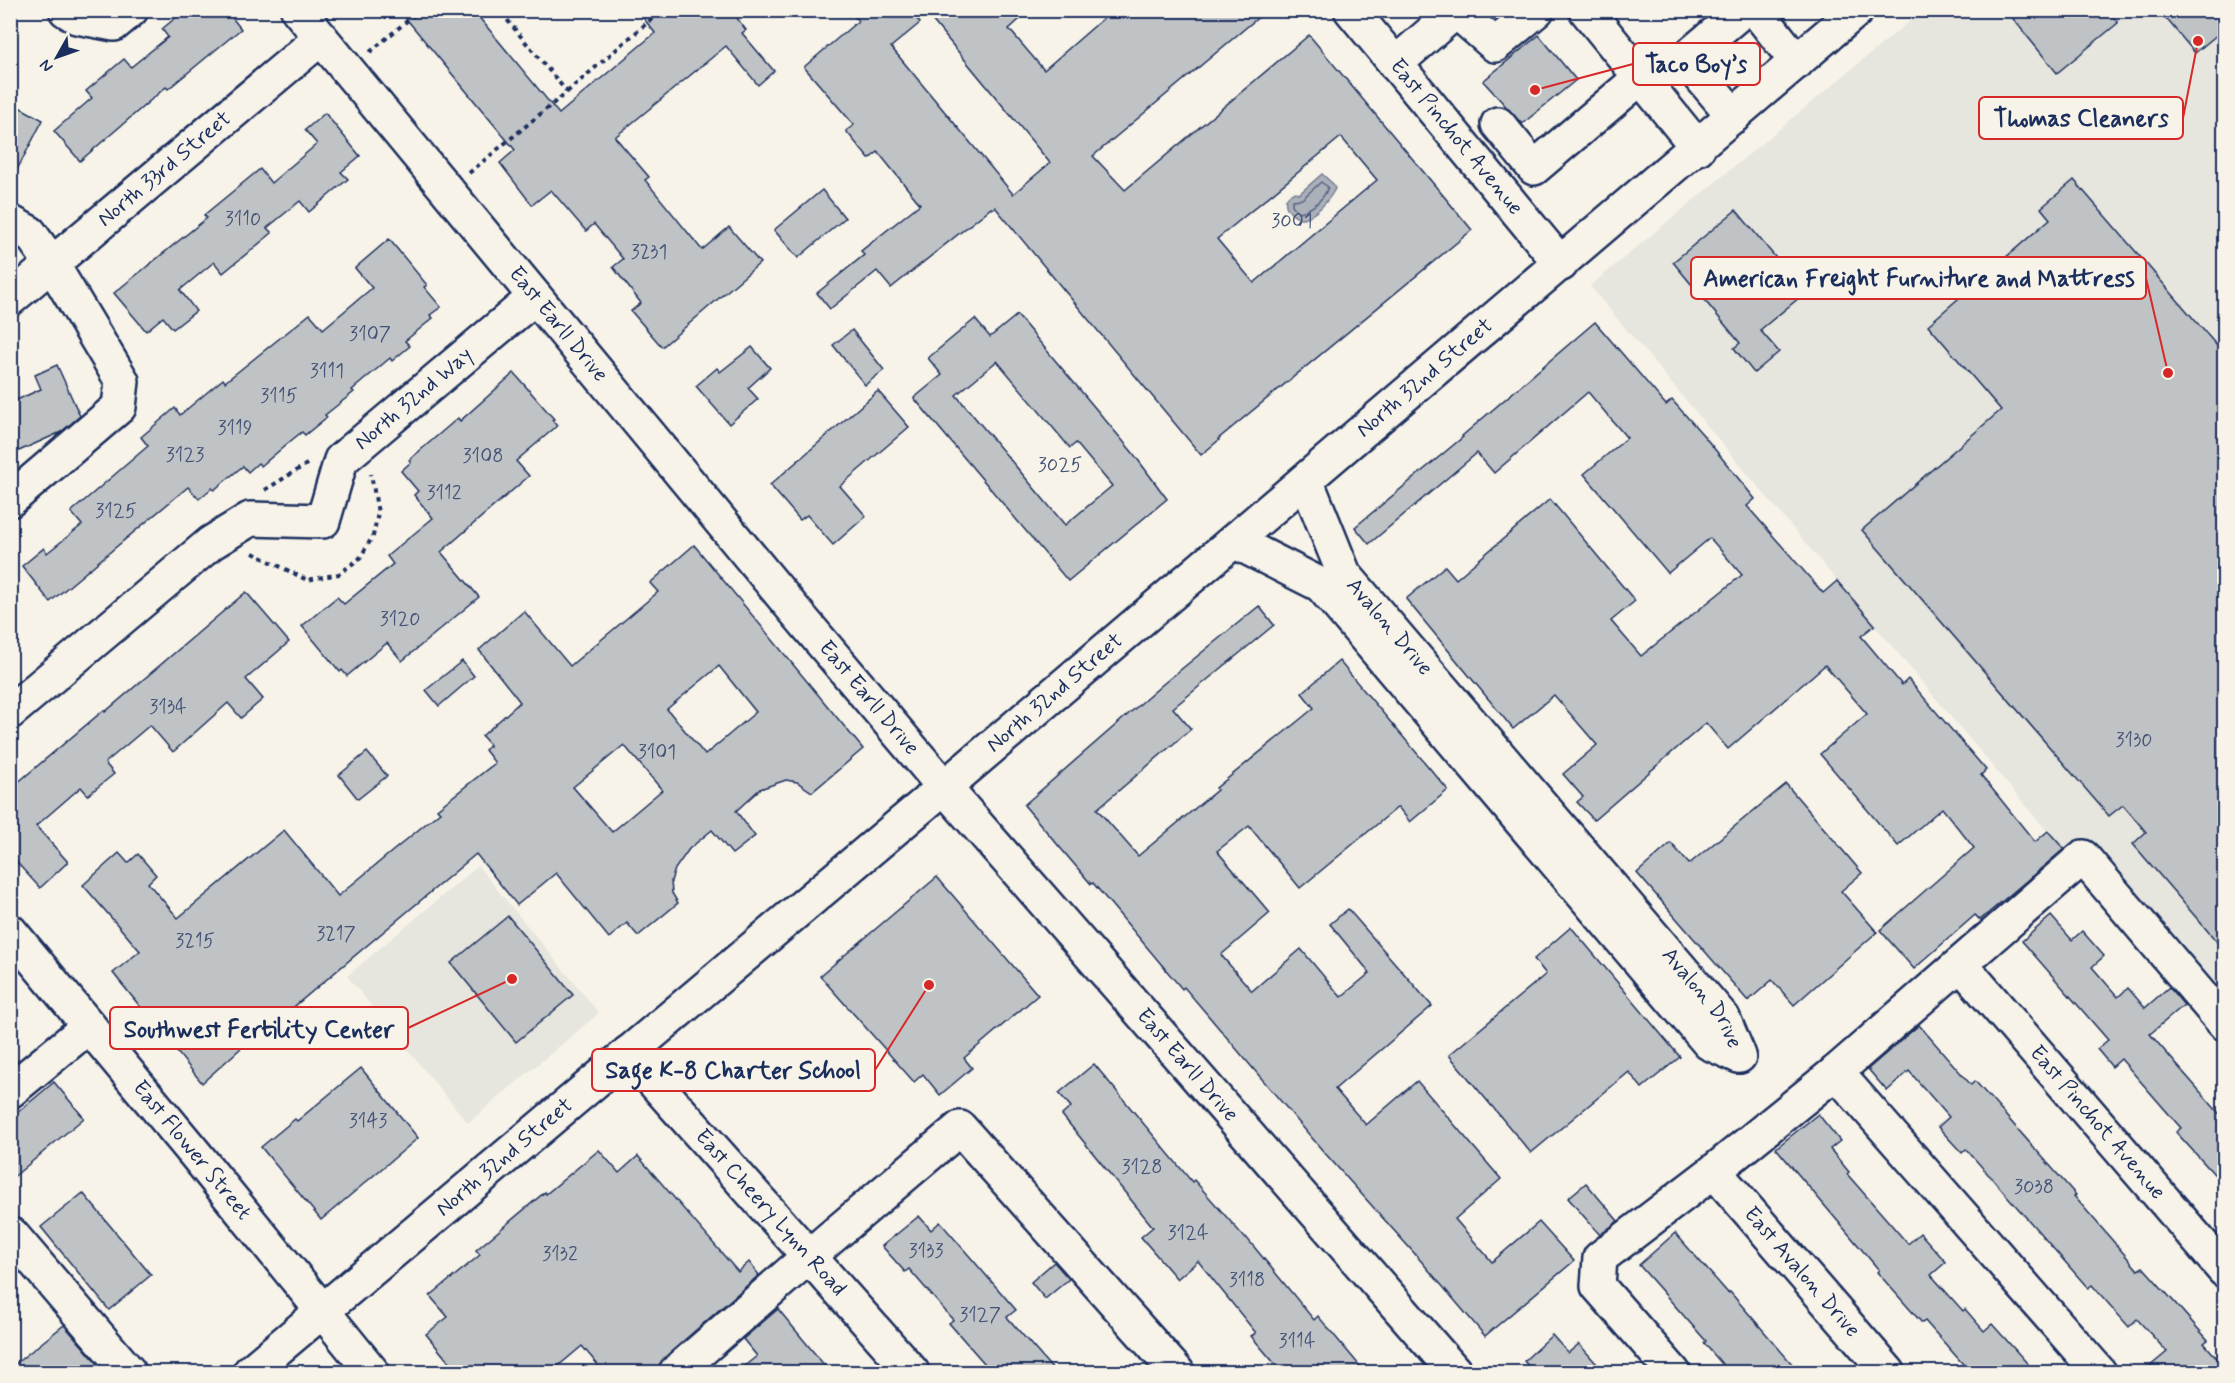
<svg xmlns="http://www.w3.org/2000/svg" width="2235" height="1383" font-family="Mynerve,sans-serif">
<rect width="100%" height="100%" fill="#f7f3e8"/>
<filter id="ink" filterUnits="userSpaceOnUse"><feTurbulence type="fractalNoise" baseFrequency=".0167" numOctaves="2"/><feDisplacementMap in="SourceGraphic" scale="12" xChannelSelector="R" yChannelSelector="G"/><feConvolveMatrix kernelMatrix="1 2 1 2 8 2 1 2 1" color-interpolation-filters="sRGB"/></filter>
<g filter="url(#ink)">
<g fill="#e6e5de">
<path d="M 1922,11 L 2224,11 L 2224,1034 L 2083,874 L 1590,286 Z"/>
<path d="M 478,866 L 599,1013 L 468,1123 L 347,976 Z"/>
</g>
<path fill="#acb0b9" stroke="#727c95" stroke-width="1.5" d="M 1322,174 L 1333,184 L 1335,189 C 1327,203 1305,230 1290,212 C 1286,207 1285,205 1286,199 L 1289,195 L 1295,192 L 1299,194 Z"/>
<g fill="none" stroke-linecap="round" stroke-linejoin="round">
<path stroke="#556382" stroke-width="1.5" d="M 1321,182 L 1328,187 C 1324,199 1311,211 1298,212 L 1292,205 L 1292,200 L 1302,199 Z"/>
</g>
<g fill="#c0c3c5" stroke="#1b2f5e" stroke-width="1.5" fill-rule="evenodd">
<path d="M 185,10 L 226,10 L 241,29 L 168,89 L 166,87 L 80,161 L 54,131 L 92,98 L 86,91 L 124,59 L 131,67 L 168,37 L 162,29 Z"/>
<path d="M 399,10 L 473,10 L 559,114 L 655,33 L 637,10 L 731,10 L 746,30 L 742,33 L 774,71 L 758,85 L 726,46 L 615,137 L 649,177 L 645,180 L 702,250 L 729,227 L 760,263 L 662,347 L 631,311 L 641,303 L 613,267 L 623,259 L 594,224 L 586,231 L 551,190 L 532,205 L 500,163 L 515,150 Z"/>
<path d="M 850,10 L 910,10 L 920,23 L 891,47 L 1013,194 L 1050,163 L 932,20 L 943,10 L 1030,10 L 1009,29 L 1044,70 L 1113,10 L 1267,10 L 1093,156 L 1125,190 L 1309,35 L 1472,230 L 1218,439 L 1219,440 L 1201,455 L 995,207 L 992,209 L 991,208 L 891,288 L 877,271 L 830,309 L 817,293 L 864,255 L 861,251 L 920,204 L 878,152 L 869,159 L 846,131 L 854,125 L 804,67 L 858,21 ZM 1341,137 L 1377,180 L 1254,283 L 1217,239 Z"/>
<path d="M 2006,10 L 2108,10 L 2118,23 L 2057,73 Z"/>
<path d="M 2159,10 L 2224,10 L 2224,29 L 2195,53 Z"/>
<path d="M 1539,35 L 1576,80 L 1522,124 L 1483,81 Z"/>
<path d="M 10,102 L 43,120 L 10,183 Z"/>
<path d="M 325,113 L 360,156 L 341,172 L 348,179 L 309,212 L 300,201 L 267,228 L 272,233 L 223,273 L 214,262 L 180,290 L 196,311 L 173,329 L 163,317 L 146,331 L 114,293 L 207,218 L 204,215 L 260,169 L 271,183 L 317,144 L 305,130 Z"/>
<path d="M 2074,180 L 2224,354 L 2224,950 L 2133,844 L 2146,832 L 2123,805 L 2109,816 L 1862,530 L 2001,410 L 1928,325 L 2050,219 L 2041,208 Z"/>
<path d="M 822,190 L 845,218 L 798,258 L 774,230 Z"/>
<path d="M 1736,210 L 1805,293 L 1760,330 L 1779,352 L 1754,373 L 1734,348 L 1740,343 L 1673,262 Z"/>
<path d="M 389,239 L 427,285 L 424,287 L 441,307 L 430,315 L 433,318 L 405,341 L 410,346 L 392,361 L 390,358 L 352,390 L 354,392 L 325,415 L 327,417 L 305,435 L 302,432 L 293,439 L 261,466 L 258,463 L 248,472 L 243,466 L 214,490 L 212,488 L 199,499 L 188,487 L 50,602 L 22,566 L 44,548 L 47,553 L 82,525 L 71,512 L 148,446 L 141,437 L 175,408 L 180,415 L 223,379 L 225,382 L 310,314 L 323,329 L 372,288 L 355,268 Z"/>
<path d="M 1017,315 L 1133,453 L 1167,499 L 1068,581 L 914,398 L 942,375 L 928,358 L 975,319 L 990,337 ZM 997,361 L 1070,448 L 1076,443 L 1112,486 L 1065,525 L 956,395 Z"/>
<path d="M 1595,322 L 1666,405 L 1672,400 L 1704,436 L 1755,499 L 1747,506 L 1823,593 L 1837,581 L 1875,625 L 1861,636 L 1902,685 L 1908,679 L 1986,770 L 1981,775 L 2035,842 L 2048,831 L 2064,849 L 1980,920 L 1975,915 L 1914,969 L 1880,930 L 1974,848 L 1942,808 L 1898,846 L 1820,754 L 1867,714 L 1825,665 L 1728,749 L 1706,723 L 1594,820 L 1577,802 L 1583,797 L 1563,774 L 1597,745 L 1554,695 L 1513,729 L 1406,599 L 1445,566 L 1456,579 L 1550,499 L 1635,601 L 1611,621 L 1641,656 L 1742,575 L 1710,538 L 1668,573 L 1584,474 L 1627,438 L 1588,392 L 1494,473 L 1477,453 L 1369,544 L 1355,527 L 1463,437 L 1462,436 Z"/>
<path d="M 852,330 L 884,370 L 865,385 L 833,345 Z"/>
<path d="M 752,347 L 770,368 L 748,388 L 758,399 L 729,424 L 696,386 L 717,368 L 720,372 Z"/>
<path d="M 57,365 L 80,416 L 61,432 L 10,455 L 10,403 L 41,389 L 35,375 Z"/>
<path d="M 514,373 L 554,419 L 552,420 L 557,426 L 516,461 L 529,476 L 441,552 L 479,597 L 402,661 L 387,643 L 347,676 L 342,670 L 340,672 L 302,626 L 337,597 L 344,604 L 393,564 L 387,556 L 433,518 L 414,495 L 418,491 L 401,471 L 411,462 L 409,460 L 458,418 L 460,421 Z"/>
<path d="M 878,391 L 909,427 L 840,486 L 866,516 L 833,545 L 807,515 L 800,520 L 770,485 Z"/>
<path d="M 694,545 L 863,749 L 812,792 L 797,782 L 786,780 L 760,789 L 736,811 L 755,836 L 732,854 L 712,830 L 689,849 L 675,869 L 671,881 L 672,893 L 678,903 L 638,936 L 627,923 L 609,938 L 556,873 L 517,905 L 476,854 L 290,1010 L 289,1008 L 241,1048 L 202,1083 L 113,973 L 140,951 L 83,885 L 119,853 L 128,863 L 138,854 L 156,875 L 148,883 L 178,918 L 284,830 L 338,896 L 440,812 L 437,809 L 495,763 L 485,750 L 490,745 L 482,736 L 520,702 L 479,650 L 524,611 L 570,666 L 658,592 L 650,583 ZM 719,666 L 756,712 L 705,755 L 667,709 ZM 624,745 L 662,790 L 612,832 L 573,787 Z"/>
<path d="M 246,592 L 289,642 L 246,679 L 263,699 L 241,718 L 228,703 L 173,752 L 150,725 L 105,763 L 114,774 L 88,795 L 81,787 L 36,826 L 68,862 L 40,888 L 10,855 L 10,789 L 104,710 L 105,712 Z"/>
<path d="M 1259,606 L 1274,625 L 1173,708 L 1191,729 L 1097,809 L 1138,856 L 1217,790 L 1216,788 L 1314,708 L 1302,693 L 1339,661 L 1448,790 L 1410,822 L 1398,807 L 1300,888 L 1249,826 L 1217,851 L 1270,913 L 1221,955 L 1252,991 L 1301,949 L 1341,997 L 1370,973 L 1330,924 L 1348,909 L 1432,1006 L 1335,1089 L 1366,1125 L 1417,1081 L 1501,1179 L 1455,1219 L 1492,1262 L 1539,1222 L 1574,1261 L 1485,1336 L 1415,1254 L 1323,1151 L 1184,987 L 1182,989 L 1093,883 L 1091,884 L 1024,805 L 1163,684 Z"/>
<path d="M 462,661 L 474,676 L 439,706 L 426,690 Z"/>
<path d="M 367,752 L 387,776 L 358,799 L 339,775 Z"/>
<path d="M 1786,784 L 1862,873 L 1841,891 L 1877,932 L 1794,1005 L 1772,980 L 1748,1001 L 1637,873 L 1671,843 L 1689,864 Z"/>
<path d="M 937,877 L 1038,995 L 964,1058 L 972,1068 L 940,1095 L 923,1074 L 914,1082 L 820,976 Z"/>
<path d="M 508,916 L 573,995 L 516,1042 L 451,963 Z"/>
<path d="M 2051,916 L 2072,940 L 2082,931 L 2104,956 L 2092,967 L 2118,997 L 2128,988 L 2145,1008 L 2169,987 L 2184,1005 L 2150,1034 L 2224,1119 L 2224,1185 L 2176,1132 L 2181,1128 L 2121,1059 L 2112,1067 L 2097,1049 L 2108,1040 L 2022,941 Z"/>
<path d="M 1571,927 L 1680,1057 L 1642,1088 L 1629,1072 L 1531,1153 L 1449,1055 L 1546,974 L 1534,959 Z"/>
<path d="M 1919,1025 L 1971,1085 L 1975,1081 L 2076,1195 L 2074,1196 L 2138,1270 L 2143,1267 L 2208,1340 L 2204,1343 L 2224,1366 L 2224,1372 L 2143,1372 L 2167,1352 L 2137,1319 L 2129,1327 L 2092,1285 L 2088,1288 L 1966,1149 L 1962,1153 L 1938,1127 L 1949,1117 L 1909,1071 L 1887,1091 L 1868,1069 Z"/>
<path d="M 1094,1064 L 1192,1182 L 1194,1180 L 1245,1238 L 1246,1237 L 1314,1320 L 1318,1316 L 1365,1372 L 1282,1372 L 1251,1336 L 1256,1333 L 1198,1261 L 1177,1279 L 1141,1237 L 1153,1227 L 1062,1115 L 1071,1107 L 1059,1093 Z"/>
<path d="M 361,1068 L 418,1138 L 321,1220 L 261,1147 L 295,1119 L 297,1121 Z"/>
<path d="M 54,1082 L 84,1118 L 10,1180 L 10,1119 Z"/>
<path d="M 1818,1114 L 1840,1141 L 1830,1149 L 1849,1172 L 1847,1174 L 1908,1244 L 1920,1233 L 1946,1262 L 1931,1275 L 1963,1311 L 1965,1309 L 1984,1331 L 1992,1324 L 2035,1372 L 1970,1372 L 1925,1321 L 1922,1323 L 1877,1272 L 1879,1270 L 1776,1148 Z"/>
<path d="M 599,1150 L 619,1173 L 638,1156 L 738,1272 L 749,1262 L 759,1275 L 664,1358 L 658,1367 L 652,1372 L 604,1372 L 582,1346 L 551,1372 L 457,1372 L 426,1334 L 448,1317 L 430,1296 L 480,1255 L 476,1250 L 545,1192 L 546,1194 Z"/>
<path d="M 1586,1183 L 1618,1221 L 1600,1235 L 1568,1198 Z"/>
<path d="M 83,1193 L 151,1275 L 109,1310 L 41,1227 Z"/>
<path d="M 919,1216 L 931,1230 L 940,1222 L 1016,1310 L 1007,1317 L 1055,1372 L 992,1372 L 949,1323 L 953,1320 L 909,1269 L 905,1272 L 882,1246 Z"/>
<path d="M 1675,1233 L 1728,1293 L 1730,1292 L 1799,1372 L 1729,1372 L 1704,1343 L 1706,1341 L 1639,1265 Z"/>
<path d="M 1054,1262 L 1069,1279 L 1045,1299 L 1031,1282 Z"/>
<path d="M 778,1309 L 830,1372 L 737,1372 L 757,1356 L 743,1339 Z"/>
<path d="M 64,1325 L 98,1364 L 87,1372 L 10,1372 L 10,1368 Z"/>
<path d="M 1552,1335 L 1568,1353 L 1579,1344 L 1604,1372 L 1534,1372 L 1524,1361 Z"/>
</g>
<g fill="none" stroke-linecap="round" stroke-linejoin="round">
<defs>
<g id="minor">
<path d="M 66,10 L 77,17 L 114,24 L 131,10"/>
<path id="s1" d="M 298,10 L 790,605 L 944,787 L 1455,1372"/>
<path id="s2" d="M 1351,10 L 1561,264"/>
<path d="M 1586,10 L 1698,148"/>
<path d="M 1756,10 L 1797,62"/>
<path d="M 1395,64 L 1456,11 L 1495,45 L 1537,10"/>
<path d="M 1734,116 L 1690,64 L 1692,53 L 1743,10"/>
<path d="M 1498,124 L 1534,168 L 1640,78"/>
<path d="M 10,222 L 30,233 L 52,264 L 122,381 L 119,407 L 10,500"/>
<path id="s3" d="M 10,299 L 321,38"/>
<path id="s4" d="M 1306,480 L 1344,574 L 1723,1018 L 1739,1056"/>
<path d="M 1234,541 L 1321,585 L 1709,1043 L 1739,1056"/>
<path id="s5" d="M 10,712 L 211,543 L 250,519 L 323,521 L 341,460 L 535,297"/>
<path id="s6" d="M 10,931 L 196,1155 L 372,1372"/>
<path id="s7" d="M 1970,975 L 2224,1270"/>
<path id="s8" d="M 628,1053 L 912,1372"/>
<path d="M 1836,1072 L 2099,1372"/>
<path d="M 10,1091 L 89,1026"/>
<path id="s9" d="M 1714,1171 L 1888,1372"/>
<path d="M 12,1235 L 129,1372"/>
<path d="M 676,1372 L 828,1240 L 960,1128 L 1177,1372"/>
<path d="M 1673,1372 L 1598,1286 L 1600,1258 L 1714,1171 L 1836,1072 L 2083,857 L 2224,1023"/>
</g>
<g id="major">
<path id="s10" d="M 250,1372 L 967,768 L 1857,10"/>
</g>
</defs>
<use href="#minor" stroke="#1b2f5e" stroke-width="38"/>
<use href="#major" stroke="#1b2f5e" stroke-width="38"/>
<g stroke="#1b2f5e" stroke-width="4" stroke-dasharray="4.5 4.5" stroke-linecap="butt">
<path d="M 370,52 L 420,10"/>
<path d="M 567,92 L 662,10"/>
<path d="M 469,173 L 567,92 L 499,10"/>
<path d="M 265,490 L 310,462"/>
<path d="M 253,553 L 307,580 L 339,574 L 360,558 L 373,536 L 378,513 L 371,474"/>
</g>
<use href="#minor" stroke="#f7f3e8" stroke-width="33"/>
<use href="#major" stroke="#f7f3e8" stroke-width="33"/>
</g>
</g>
<g text-anchor="middle" dominant-baseline="central" stroke-width="4.5" stroke-linejoin="round" paint-order="stroke">
<g font-size="20" fill="#445478">
<text x="243" y="219">3110</text>
<text x="1292" y="221">3001</text>
<text x="649" y="252">3231</text>
<text x="370" y="334">3107</text>
<text x="327" y="371">3111</text>
<text x="279" y="396">3115</text>
<text x="235" y="428">3119</text>
<text x="185" y="455">3123</text>
<text x="483" y="456">3108</text>
<text x="1060" y="465">3025</text>
<text x="444" y="493">3112</text>
<text x="116" y="511">3125</text>
<text x="400" y="619">3120</text>
<text x="168" y="707">3134</text>
<text x="2134" y="740">3130</text>
<text x="657" y="752">3101</text>
<text x="336" y="934">3217</text>
<text x="195" y="941">3215</text>
<text x="368" y="1121">3143</text>
<text x="1142" y="1167">3128</text>
<text x="2034" y="1187">3038</text>
<text x="1188" y="1233">3124</text>
<text x="926" y="1251">3133</text>
<text x="560" y="1254">3132</text>
<text x="1247" y="1280">3118</text>
<text x="980" y="1315">3127</text>
<text x="1297" y="1341">3114</text>
</g>
<g font-size="22" fill="#1b2f5e" stroke="#f7f3e8">
<text stroke="none"><textPath href="#s2" startOffset="165">East Pinchot Avenue</textPath></text>
<text stroke="none"><textPath href="#s3" startOffset="202">North 33rd Street</textPath></text>
<text stroke="none"><textPath href="#s1" startOffset="408">East Earll Drive</textPath></text>
<text stroke="none"><textPath href="#s10" startOffset="1539">North 32nd Street</textPath></text>
<text stroke="none"><textPath href="#s5" startOffset="540">North 32nd Way</textPath></text>
<text stroke="none"><textPath href="#s4" startOffset="171">Avalon Drive</textPath></text>
<text stroke="none"><textPath href="#s10" startOffset="1053">North 32nd Street</textPath></text>
<text stroke="none"><textPath href="#s1" startOffset="894">East Earll Drive</textPath></text>
<text stroke="none"><textPath href="#s4" startOffset="657">Avalon Drive</textPath></text>
<text stroke="none"><textPath href="#s1" startOffset="1380">East Earll Drive</textPath></text>
<text stroke="none"><textPath href="#s7" startOffset="195">East Pinchot Avenue</textPath></text>
<text stroke="none"><textPath href="#s6" startOffset="285">East Flower Street</textPath></text>
<text stroke="none"><textPath href="#s10" startOffset="333">North 32nd Street</textPath></text>
<text stroke="none"><textPath href="#s8" startOffset="214">East Cheery Lynn Road</textPath></text>
<text stroke="none"><textPath href="#s9" startOffset="134">East Avalon Drive</textPath></text>
</g>
</g>
<path fill="none" stroke="#d62828" stroke-width="2" d="M1535 90L1633 64M2198 41L2183 118M2168 373L2146 278M512 979L408 1028M929 985L875 1070"/>
<g fill="#d62828" stroke="#f7f3e8" stroke-width="2">
<circle cx="1535" cy="90" r="6"/>
<circle cx="2198" cy="41" r="6"/>
<circle cx="2168" cy="373" r="6"/>
<circle cx="512" cy="979" r="6"/>
<circle cx="929" cy="985" r="6"/>
</g>
<g fill="#f7f3e8" stroke="#d62828" stroke-width="2">
<rect x="1633" y="43" width="127" height="42" rx="6"/>
<rect x="1979" y="97" width="204" height="42" rx="6"/>
<rect x="1691" y="257" width="455" height="42" rx="6"/>
<rect x="110" y="1007" width="298" height="42" rx="6"/>
<rect x="592" y="1049" width="283" height="42" rx="6"/>
</g>
<g font-size="24" text-anchor="middle" font-weight="bold" fill="#1b2f5e">
<text x="1696" y="72">Taco Boy’s</text>
<text x="2081" y="126">Thomas Cleaners</text>
<text x="1919" y="286">American Freight Furniture and Mattress</text>
<text x="259" y="1037">Southwest Fertility Center</text>
<text x="733" y="1078">Sage K-8 Charter School</text>
</g>
<rect width="2235" height="1383" fill="none" stroke="#f7f3e8" stroke-width="36"/>
<rect x="18" y="18" width="2199" height="1347" fill="none" stroke="#1b2f5e" stroke-width="2" filter="url(#ink)"/>
<g transform="translate(57 57) rotate(230)" stroke="#f7f3e8" stroke-width="4.5" paint-order="stroke">
<path d="M0-4.5L10 22L0 15L-10 22Z" fill="#1b2f5e"/>
<text y="-9" font-size="16" font-weight="bold" text-anchor="middle" fill="#1b2f5e">N</text>
</g>
</svg>
